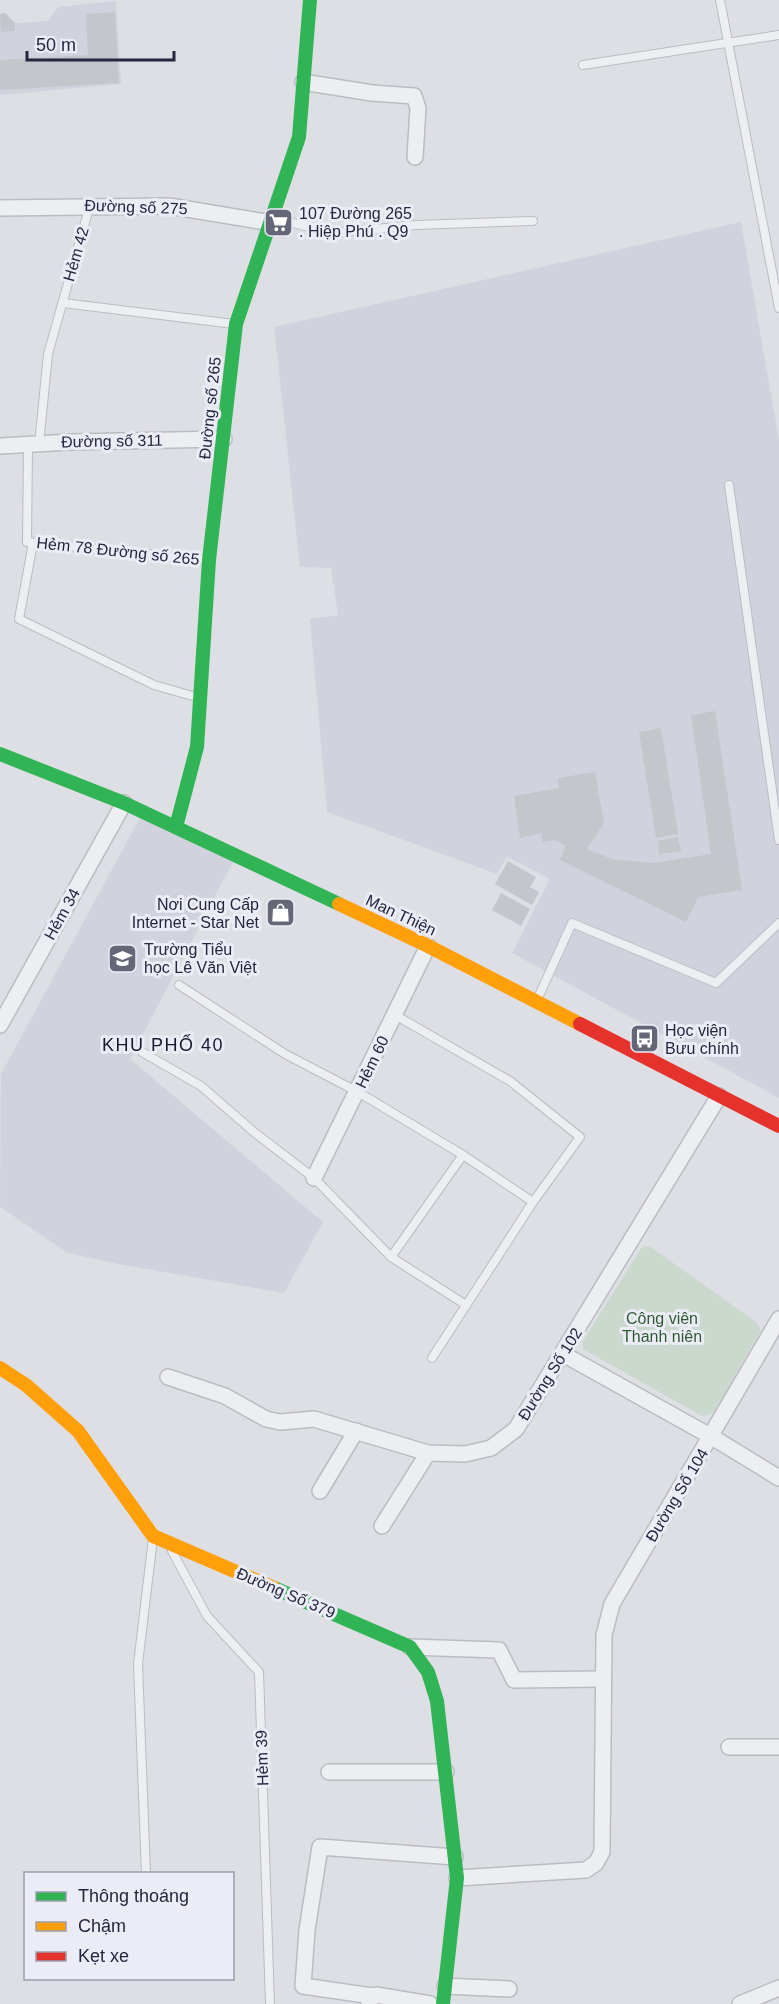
<svg xmlns="http://www.w3.org/2000/svg" width="779" height="2004" font-family="Helvetica,sans-serif">
<rect width="100%" height="100%" fill="#dedfe4"/>
<g fill="#d1d2dd">
<path d="M 116,1 L 121,84 L 0,95 L 0,14 L 5,13 L 15,23 L 48,21 L 58,7 Z"/>
<path d="M 741,222 L 779,440 L 779,1098 L 512,953 L 550,879 L 507,857 L 497,874 L 327,812 L 310,619 L 338,615 L 331,568 L 300,567 L 274,327 Z"/>
<path d="M 142,814 L 235,858 L 130,1059 L 323,1222 L 284,1293 L 118,1264 L 68,1253 L 0,1207 L 1,1074 Z"/>
</g>
<path fill="#cbd8ce" d="M 649,1246 L 756,1322 L 761,1330 L 714,1413 L 702,1416 L 583,1349 L 583,1341 L 642,1247 Z"/>
<g fill="#c5c6cc">
<path d="M 115,12 L 119,83 L 0,90 L 0,60 L 88,55 L 86,14 Z"/>
<path d="M 5,13 L 15,23 L 15,31 L 1,32 L 0,14 Z"/>
<path d="M 715,711 L 742,890 L 698,897 L 686,922 L 560,860 L 566,846 L 555,840 L 542,842 L 542,833 L 520,838 L 514,796 L 559,788 L 558,778 L 595,772 L 604,823 L 587,849 L 612,859 L 653,863 L 711,854 L 691,715 Z"/>
<path d="M 661,728 L 678,834 L 656,838 L 639,732 Z"/>
<path d="M 678,837 L 681,851 L 659,854 L 658,841 Z"/>
<path d="M 508,861 L 536,877 L 530,887 L 539,892 L 532,905 L 495,884 Z"/>
<path d="M 501,893 L 530,909 L 521,926 L 492,910 Z"/>
</g>
<g fill="none" stroke-linecap="round" stroke-linejoin="round">
<defs>
<g id="lane">
<path d="M 720,0 L 779,308"/>
<path d="M 583,65 L 779,35"/>
<path d="M 275,219 L 336,233 L 416,225 L 533,221"/>
<path d="M 63,303 L 234,324"/>
<path d="M 28,444 L 27,542 L 208,560"/>
<path d="M 39,444 L 48,354 L 90,205"/>
<path d="M 729,485 L 779,840"/>
<path d="M 33,543 L 19,619 L 154,685 L 196,697"/>
<path d="M 179,985 L 285,1054 L 358,1092 L 463,1155 L 533,1202"/>
<path d="M 537,1000 L 572,923 L 716,983 L 779,923"/>
<path d="M 395,1015 L 510,1081 L 580,1137 L 533,1202 L 432,1358"/>
<path d="M 142,1052 L 201,1086 L 255,1133 L 314,1178 L 391,1257 L 466,1305"/>
<path d="M 391,1257 L 463,1155"/>
<path d="M 172,1551 L 207,1616 L 259,1672 L 270,2004"/>
<path d="M 146,1874 L 138,1664 L 153,1538"/>
</g>
<g id="street">
<path d="M 303,82 L 372,93 L 414,96 L 418,108 L 415,157"/>
<path d="M 0,208 L 169,206 L 272,223"/>
<path d="M 0,446 L 70,442 L 224,439"/>
<path d="M 0,1025 L 124,803"/>
<path d="M 314,1178 L 428,946"/>
<path d="M 563,1354 L 712,1437 L 779,1478"/>
<path d="M 168,1377 L 225,1396 L 266,1419 L 280,1422 L 314,1419 L 428,1453 L 465,1454 L 491,1448 L 516,1429 L 719,1096"/>
<path d="M 320,1491 L 356,1431"/>
<path d="M 382,1526 L 428,1453"/>
<path d="M 410,1647 L 499,1650 L 514,1680 L 603,1679"/>
<path d="M 729,1747 L 779,1747"/>
<path d="M 329,1772 L 446,1772"/>
<path d="M 457,1878 L 586,1870 L 596,1863 L 602,1852 L 604,1635 L 612,1604 L 779,1319"/>
<path d="M 445,1986 L 509,1989"/>
<path d="M 372,1996 L 303,1986 L 307,1930 L 320,1847 L 455,1857"/>
<path d="M 369,2004 L 372,1996 L 376,1995 L 430,2004"/>
<path d="M 740,2004 L 779,1988"/>
</g>
</defs>
<use href="#lane" stroke="#bbbcc2" stroke-width="10"/>
<use href="#street" stroke="#bbbcc2" stroke-width="18"/>
<use href="#lane" stroke="#edeef1" stroke-width="8"/>
<use href="#street" stroke="#edeef1" stroke-width="15"/>
<g stroke="#30b455" stroke-width="14">
<path d="M 0,754 L 124,803 L 339,904"/>
<path d="M 176,827 L 197,747 L 209,560 L 236,324 L 299,137 L 310,0"/>
<path d="M 274,1588 L 410,1647 L 428,1672 L 437,1701 L 457,1878 L 443,2004"/>
</g>
<g stroke="#ff9f0a" stroke-width="14">
<path d="M 339,904 L 428,946 L 580,1024"/>
<path d="M 0,1368 L 26,1385 L 78,1431 L 153,1536 L 274,1588"/>
</g>
<path stroke="#e5322d" stroke-width="14" d="M 580,1024 L 779,1126"/>
</g>
<defs>
<symbol id="supermarket-square" viewBox="-11 -11 22 22"><rect x="-9" y="-9" width="18" height="18" rx="4" fill="#656779" stroke="#ebecf5"/><path d="M-6-5.5h2.5l.6 2H6L4.5 2H-2.5L-4.4-4H-6ZM-1.5 3.2a1.3 1.3 0 1 0 .1 0ZM3 3.2a1.3 1.3 0 1 0 .1 0Z" fill="#fff"/></symbol>
<symbol id="shop-square" viewBox="-11 -11 22 22"><rect x="-9" y="-9" width="18" height="18" rx="4" fill="#656779" stroke="#ebecf5"/><path d="M-5-2.5h2.3a2.7 3.5 0 0 1 5.4 0H5L5.5 6h-11ZM-1.5-2.5h3a1.5 2.3 0 0 0-3 0Z" fill="#fff"/></symbol>
<symbol id="school-square" viewBox="-11 -11 22 22"><rect x="-9" y="-9" width="18" height="18" rx="4" fill="#656779" stroke="#ebecf5"/><path d="M0-5L7-2L0 1L-7-2ZM-4 1L0 2.5L4 1V4Q0 6-4 4Z" fill="#fff"/></symbol>
<symbol id="bus-square" viewBox="-11 -11 22 22"><rect x="-9" y="-9" width="18" height="18" rx="4" fill="#656779" stroke="#ebecf5"/><path d="M-5-6H5V4H4V6H2V4H-2V6H-4V4H-5ZM-3.5-4V0h7V-4ZM-3.5 1.2v1.5H-2V1.2ZM2 1.2v1.5H3.5V1.2Z" fill="#fff"/></symbol>
</defs>
<g fill-rule="evenodd">
<use href="#supermarket-square" x="262" y="206" width="33" height="33"/>
<use href="#shop-square" x="264" y="896" width="33" height="33"/>
<use href="#school-square" x="106" y="942" width="33" height="33"/>
<use href="#bus-square" x="628" y="1022" width="33" height="33"/>
</g>
<g text-anchor="middle" dominant-baseline="central" stroke-width="6" stroke-linejoin="round" paint-order="stroke">
<g font-size="16" fill="#24273f" stroke="#ebecf5">
<text transform="translate(136 207) rotate(2)">Đường số 275</text>
<text transform="translate(76 254) rotate(-74)">Hẻm 42</text>
<text transform="translate(210 408) rotate(-84)">Đường số 265</text>
<text transform="translate(112 441) rotate(-1)">Đường số 311</text>
<text transform="translate(118 551) rotate(6)">Hẻm 78 Đường số 265</text>
<text transform="translate(62 914) rotate(-61)">Hẻm 34</text>
<text transform="translate(401 915) rotate(25)">Man Thiện</text>
<text transform="translate(372 1062) rotate(-64)">Hẻm 60</text>
<text transform="translate(550 1374) rotate(-58)">Đường Số 102</text>
<text transform="translate(677 1495) rotate(-59)">Đường Số 104</text>
<text transform="translate(286 1593) rotate(23)">Đường Số 379</text>
<text transform="translate(262 1758) rotate(-92)">Hẻm 39</text>
</g>
<g font-size="16" fill="#24273f" stroke="#ebecf5" text-anchor="start">
<text x="299" y="213">107 Đường 265<tspan x="299" dy="18">. Hiệp Phú . Q9</tspan></text>
<text x="259" y="904" text-anchor="end">Nơi Cung Cấp<tspan x="259" dy="18">Internet - Star Net</tspan></text>
<text x="144" y="949">Trường Tiểu<tspan x="144" dy="18">học Lê Văn Việt</tspan></text>
<text x="665" y="1030">Học viện<tspan x="665" dy="18">Bưu chính</tspan></text>
</g>
<g font-size="16" fill="#305b34" stroke="#ebecf5">
<text x="662" y="1318">Công viên<tspan x="662" dy="18">Thanh niên</tspan></text>
</g>
<g font-size="18" letter-spacing="1.5" fill="#17192f" stroke="#ebecf5">
<text x="163" y="1045">KHU PHỐ 40</text>
</g>
</g>
<rect x="24" y="1872" width="210" height="108" fill="#ebecf5" stroke="#9b9dac" stroke-width="1.5"/>
<rect x="36" y="1892" width="30" height="9" fill="#30b455" stroke="#9b9dac" stroke-width="1.5"/>
<text x="78" y="1902" font-size="18" fill="#24273f">Thông thoáng</text>
<rect x="36" y="1922" width="30" height="9" fill="#ff9f0a" stroke="#9b9dac" stroke-width="1.5"/>
<text x="78" y="1932" font-size="18" fill="#24273f">Chậm</text>
<rect x="36" y="1952" width="30" height="9" fill="#e5322d" stroke="#9b9dac" stroke-width="1.5"/>
<text x="78" y="1962" font-size="18" fill="#24273f">Kẹt xe</text>
<path d="M27 51v9h147v-9" fill="none" stroke="#24273f" stroke-width="3"/>
<text x="36" y="51" font-size="18" fill="#24273f" stroke="#ebecf5" stroke-width="4.5" paint-order="stroke">50 m</text>
</svg>
